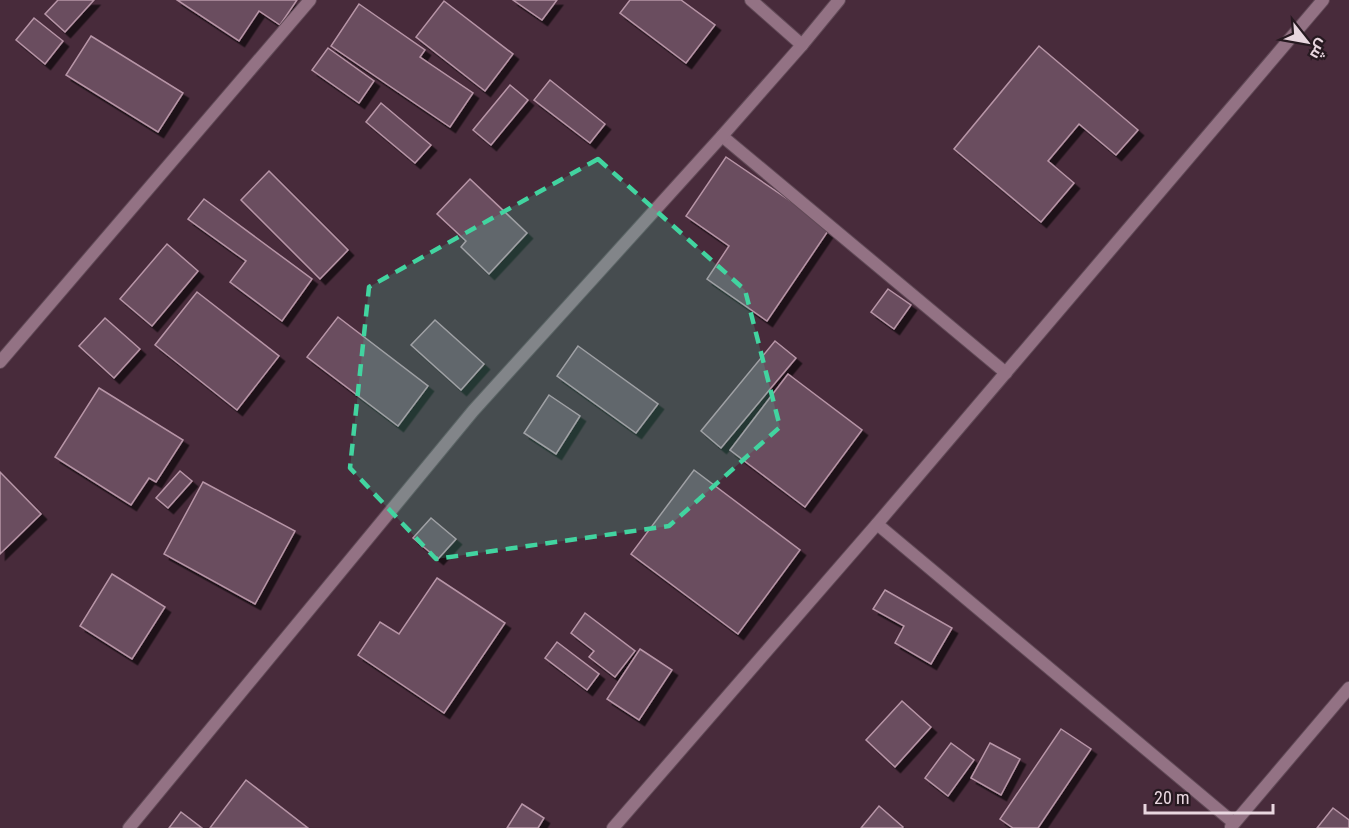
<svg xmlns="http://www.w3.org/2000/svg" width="1349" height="828" font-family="'Roboto Condensed',Cairo,sans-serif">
<defs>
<filter id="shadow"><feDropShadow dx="5.5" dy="5.5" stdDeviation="0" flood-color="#0009"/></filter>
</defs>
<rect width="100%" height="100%" fill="#482b3b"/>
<g fill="#6b4d5e" stroke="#b795a7" stroke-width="1.5" filter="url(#shadow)">
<path d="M 58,0 L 94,0 L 65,32 L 45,14 Z"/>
<path d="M 177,0 L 297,0 L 280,25 L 259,11 L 239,41 Z"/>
<path d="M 513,0 L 557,0 L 542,20 Z"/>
<path d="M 630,0 L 681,0 L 715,25 L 686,63 L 620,13 Z"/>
<path d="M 444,1 L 513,54 L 485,91 L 416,37 Z"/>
<path d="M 359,4 L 425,50 L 420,57 L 473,93 L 450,127 L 331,46 Z"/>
<path d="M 34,18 L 63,41 L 45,64 L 16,40 Z"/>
<path d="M 91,36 L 183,93 L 158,132 L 66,75 Z"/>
<path d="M 1039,46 L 1138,130 L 1116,155 L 1079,124 L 1048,161 L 1074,183 L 1041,222 L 954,149 Z"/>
<path d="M 328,48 L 374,81 L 359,103 L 312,70 Z"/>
<path d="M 550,80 L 605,124 L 590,143 L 534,100 Z"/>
<path d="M 510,85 L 528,100 L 491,145 L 473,130 Z"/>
<path d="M 381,103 L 431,145 L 415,163 L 366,122 Z"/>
<path d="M 726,157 L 830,228 L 767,321 L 707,279 L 729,246 L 686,216 Z"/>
<path d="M 269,171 L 348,250 L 320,279 L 241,200 Z"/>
<path d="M 470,179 L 527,233 L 489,274 L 461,247 L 466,241 L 437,214 Z"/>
<path d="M 204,199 L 312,279 L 282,321 L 230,282 L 246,261 L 188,219 Z"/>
<path d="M 167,244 L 198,271 L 152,326 L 120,299 Z"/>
<path d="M 888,289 L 911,305 L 894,329 L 871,312 Z"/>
<path d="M 197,292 L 279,356 L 237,410 L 155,345 Z"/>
<path d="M 338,317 L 428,386 L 398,426 L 307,357 Z"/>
<path d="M 105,318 L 140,349 L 114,378 L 79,346 Z"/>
<path d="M 435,320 L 484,364 L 461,390 L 411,345 Z"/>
<path d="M 775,341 L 796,358 L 721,448 L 701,431 Z"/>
<path d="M 578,346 L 658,404 L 636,433 L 557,376 Z"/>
<path d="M 788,374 L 862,430 L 805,507 L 730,450 Z"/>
<path d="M 99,388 L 183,440 L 156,482 L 149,478 L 131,505 L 55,457 Z"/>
<path d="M 549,395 L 580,416 L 556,454 L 524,433 Z"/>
<path d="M 694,470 L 800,550 L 738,634 L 631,554 Z"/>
<path d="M 180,471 L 192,481 L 168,508 L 156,498 Z"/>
<path d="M 0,472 L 41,514 L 0,554 Z"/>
<path d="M 203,482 L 295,531 L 255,604 L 164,554 Z"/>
<path d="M 431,518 L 456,539 L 438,559 L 413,538 Z"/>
<path d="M 112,574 L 165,607 L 132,659 L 80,626 Z"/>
<path d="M 437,578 L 505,623 L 444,713 L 358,655 L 380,622 L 399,634 Z"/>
<path d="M 885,590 L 952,628 L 931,664 L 895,643 L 904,626 L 873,609 Z"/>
<path d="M 585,613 L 635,651 L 615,677 L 589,657 L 594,651 L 571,633 Z"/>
<path d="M 557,642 L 599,674 L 587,690 L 545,658 Z"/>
<path d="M 640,649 L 672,670 L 639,720 L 607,699 Z"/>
<path d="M 902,701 L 931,727 L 895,767 L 866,740 Z"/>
<path d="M 1061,729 L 1091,749 L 1038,828 L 1013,828 L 1000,819 Z"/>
<path d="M 951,743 L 974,760 L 948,796 L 925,778 Z"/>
<path d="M 990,743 L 1020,759 L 1001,795 L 971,778 Z"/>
<path d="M 246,780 L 308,828 L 210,828 Z"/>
<path d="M 522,804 L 544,818 L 538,828 L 507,828 Z"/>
<path d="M 879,806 L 903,827 L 902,828 L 861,828 Z"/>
<path d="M 1333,808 L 1349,820 L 1349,828 L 1317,828 Z"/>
<path d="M 181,812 L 202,828 L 169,828 Z"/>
</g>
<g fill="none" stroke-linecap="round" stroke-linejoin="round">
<defs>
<g id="minor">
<path d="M 751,0 L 802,45"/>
<path d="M 722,136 L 1006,373"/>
<path d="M 0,362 L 310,0"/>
<path d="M 877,524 L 1234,823"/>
<path d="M 1231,827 L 1349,688"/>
<path d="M 129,828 L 473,411 L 722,136 L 802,45 L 839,0"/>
<path d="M 613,828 L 877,524 L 1323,0"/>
</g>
</defs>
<use href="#minor" stroke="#614a57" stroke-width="14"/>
<use href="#minor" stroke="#937284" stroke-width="12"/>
</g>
<path fill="#42d4a0" fill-opacity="0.2" stroke="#42d4a0" stroke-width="4.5" stroke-dasharray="12 8" stroke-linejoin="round" d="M 598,159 L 745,290 L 780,427 L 669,526 L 436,559 L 350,468 L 369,287 Z"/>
<g transform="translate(1307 42) rotate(121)" stroke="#261920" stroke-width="4.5" paint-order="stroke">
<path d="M0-4.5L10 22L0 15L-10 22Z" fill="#e8d6df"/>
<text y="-9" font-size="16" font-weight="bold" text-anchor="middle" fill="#e8d6df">ش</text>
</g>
<path d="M1145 804v9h128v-9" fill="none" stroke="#e8d6df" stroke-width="3"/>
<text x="1154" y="804" font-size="18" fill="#e8d6df" stroke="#261920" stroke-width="4.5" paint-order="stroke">20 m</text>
</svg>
